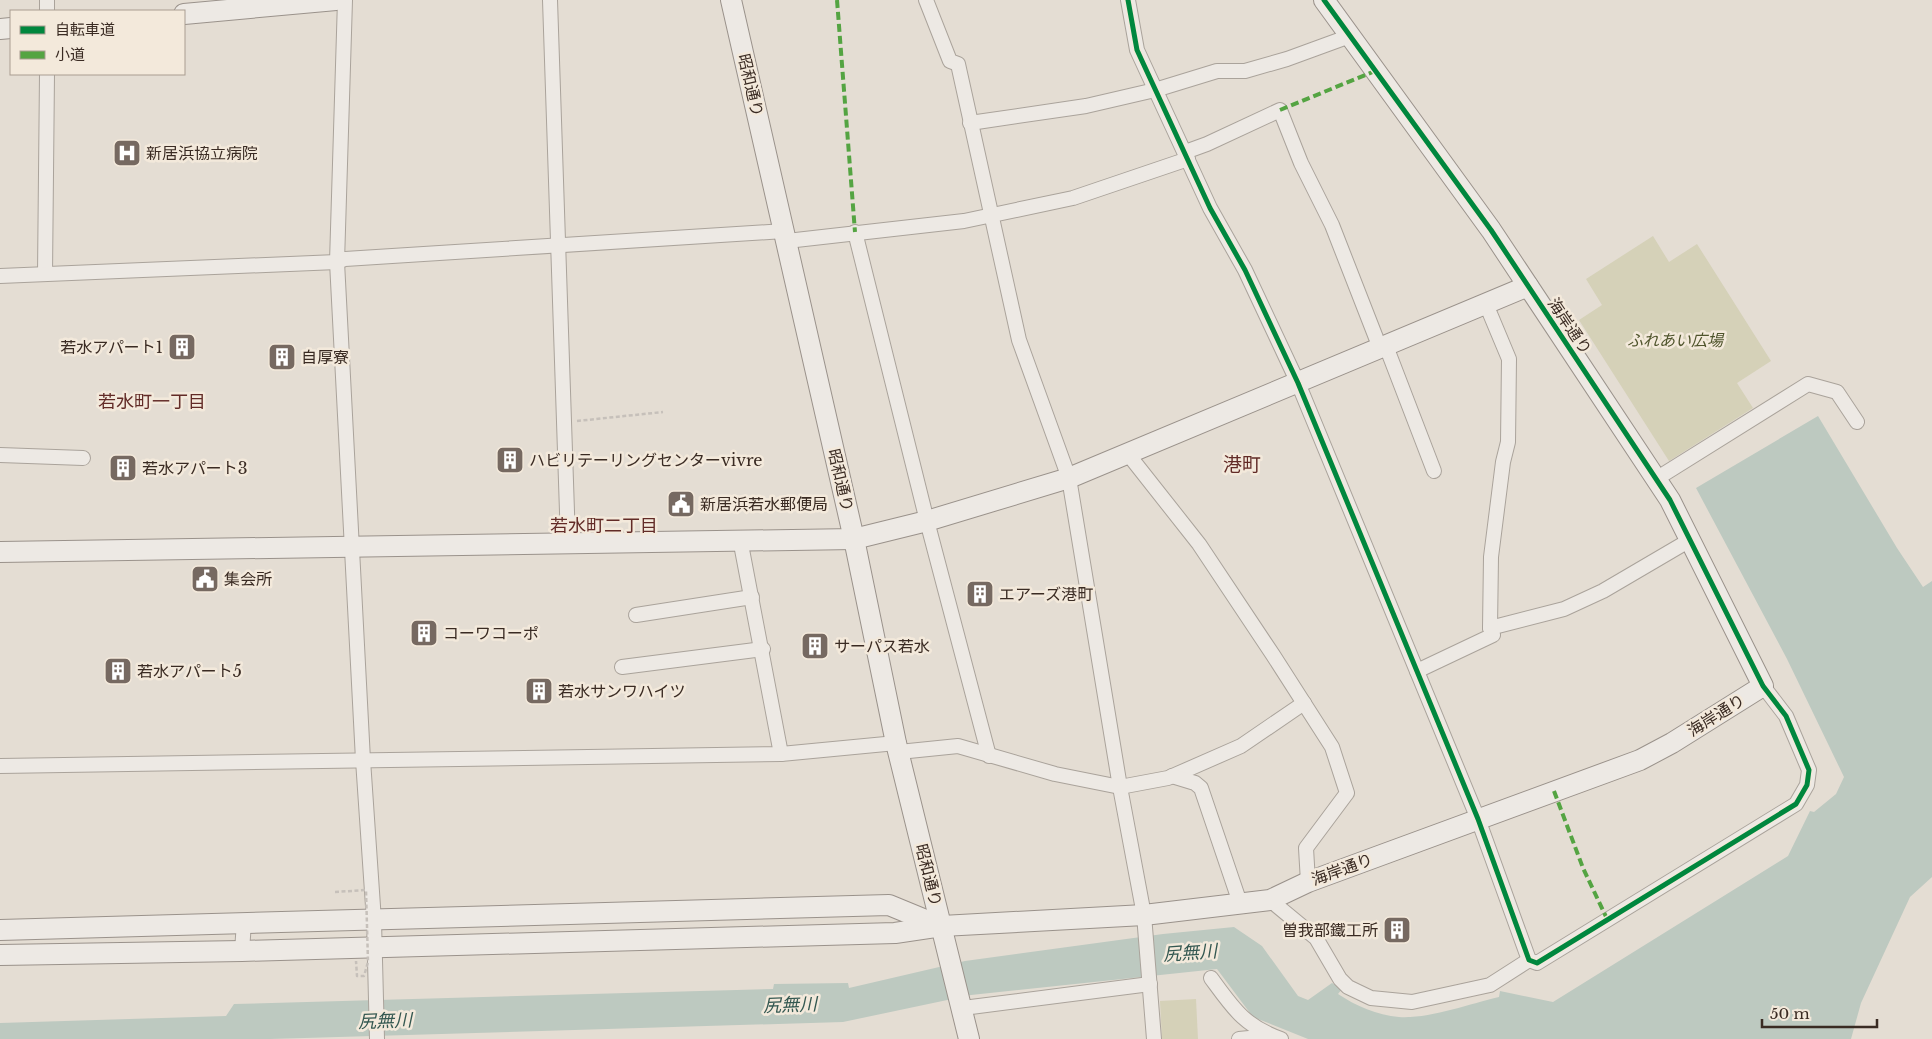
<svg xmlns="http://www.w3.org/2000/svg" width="1932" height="1039" font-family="'Libre Baskerville','Noto Sans JP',serif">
<rect width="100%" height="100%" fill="#e4ddd3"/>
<g fill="#d5d1b8">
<path d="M 1653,236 L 1669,262 L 1697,244 L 1771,361 L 1737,383 L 1753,408 L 1669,461 L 1579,320 L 1602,305 L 1586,279 Z"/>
<path d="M 1196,999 L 1198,1039 L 1162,1039 L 1160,1001 Z"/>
</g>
<path fill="#bdc9c0" d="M 1818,416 L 1897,548 L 1923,587 L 1932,581 L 1932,877 L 1910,897 L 1861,1003 L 1851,1039 L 1308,1039 L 1253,1017 L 1217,969 L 971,995 L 843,1022 L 270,1039 L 0,1039 L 0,1023 L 226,1016 L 234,1004 L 773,989 L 774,984 L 848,983 L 849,988 L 965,961 L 1163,934 L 1234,927 L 1262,946 L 1298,996 L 1308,1000 L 1332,983 L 1342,989 L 1338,994 C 1356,1006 1377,1015 1399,1017 C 1429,1019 1469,1004 1499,997 L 1500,991 L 1553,1002 L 1788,856 L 1810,811 L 1814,812 L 1836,794 L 1844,777 L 1787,659 L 1696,488 Z"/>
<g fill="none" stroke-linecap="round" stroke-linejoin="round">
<defs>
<g id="street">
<path d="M 47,0 L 47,11"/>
<path d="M 345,0 L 337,262 L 363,760 L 374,921 L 377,1039"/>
<path d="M 550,0 L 568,542"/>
<path d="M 926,0 L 950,61 L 958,64 L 1019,340 L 1069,478 L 1120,787 L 1144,915 L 1154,1039"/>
<path d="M 1128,0 L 1137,50 L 1210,208 L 1245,270 L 1298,383 L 1478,819 L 1529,960 L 1537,963 L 1796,804 L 1807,785 L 1809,770 L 1786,716 L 1763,686"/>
<path d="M 970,123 L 1086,106 L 1155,90 L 1217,71 L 1245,71 L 1287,59 L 1350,36"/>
<path d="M 1185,152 L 1207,144 L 1280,110 L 1301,163 L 1332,225 L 1380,348"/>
<path d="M 855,232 L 927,521 L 989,756"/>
<path d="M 787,241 L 964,221 L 1073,198 L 1188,159"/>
<path d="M 45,274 L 47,74"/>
<path d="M 0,276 L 337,262 L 345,259 L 784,231"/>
<path d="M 1386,346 L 1434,471"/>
<path d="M 1128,454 L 1199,544 L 1273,655 L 1332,747 L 1347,793 L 1306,848 L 1308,882"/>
<path d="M 0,455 L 83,458"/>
<path d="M 1656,479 L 1808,384 L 1837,392 L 1857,422"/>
<path d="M 740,539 L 781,754"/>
<path d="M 636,615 L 752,597"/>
<path d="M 1490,628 L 1564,609 L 1603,591 L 1690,540"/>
<path d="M 622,667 L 763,649"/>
<path d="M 1417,671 L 1493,635 L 1490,628 L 1491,557 L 1503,462 L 1508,442 L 1509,359 L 1486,304"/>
<path d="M 899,752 L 958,746 L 1055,774 L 1120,787 L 1168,778 L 1241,746 L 1304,703"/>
<path d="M 0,766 L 781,754 L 896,743"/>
<path d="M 1172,776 L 1195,783 L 1201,788 L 1240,903"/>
<path d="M 1270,900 L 1316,938 L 1340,979 L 1348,987 L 1371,998 L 1412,1002 L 1490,985 L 1529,960"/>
<path d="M 242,951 L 244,922"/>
<path d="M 1211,978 C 1233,1008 1244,1026 1281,1039"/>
<path d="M 963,1008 L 1150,984"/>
<path d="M 1239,1039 L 1270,1036"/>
</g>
<g id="secondary">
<path d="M 731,0 L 854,539 L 896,743 L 969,1039"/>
<path d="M 184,14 L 336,0"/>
<path d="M 0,29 L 11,28"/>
<path d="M 0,552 L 854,539 L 927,521 L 1069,478 L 1528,286"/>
<path d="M 0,930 L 889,905 L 940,926"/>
<path d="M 0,955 L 242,951 L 895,933 L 942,926 L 1144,915 L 1270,900 L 1308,882 L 1640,760 L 1672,743 L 1763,686 L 1670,500 L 1491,230 L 1324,0"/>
</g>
</defs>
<use href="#street" stroke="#aaa39b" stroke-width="16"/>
<use href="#secondary" stroke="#9a928b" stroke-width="22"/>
<path stroke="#c6c0ba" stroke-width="2.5" stroke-dasharray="4 2.5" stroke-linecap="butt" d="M 577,421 L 663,412"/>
<use href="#street" stroke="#ede9e4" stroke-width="14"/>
<use href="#secondary" stroke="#ede9e4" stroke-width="20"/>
<path stroke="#c6c0ba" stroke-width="2.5" stroke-dasharray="4 2.5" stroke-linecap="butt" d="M 335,892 L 366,890 L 368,962 L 364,976 L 357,976 L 356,961"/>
<g stroke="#54a442" stroke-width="4" stroke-dasharray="8 4" stroke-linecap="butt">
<path d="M 837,0 L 855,232"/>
<path d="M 1280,110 L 1375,71"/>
<path d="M 1554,791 L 1583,868 L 1608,921"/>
</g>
<defs>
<path id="cycleway" d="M 1128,0 L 1137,50 L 1210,208 L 1245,270 L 1298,383 L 1478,819 L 1529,960 L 1537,963 L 1796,804 L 1807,785 L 1809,770 L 1786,716 L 1763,686 L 1670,500 L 1491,230 L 1324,0"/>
</defs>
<use href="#cycleway" stroke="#f3e9db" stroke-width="8"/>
<use href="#cycleway" stroke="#00873e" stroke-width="5"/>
</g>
<defs>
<symbol id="hospital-square" viewBox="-11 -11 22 22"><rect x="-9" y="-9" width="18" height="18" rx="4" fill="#766961" stroke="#f3e9db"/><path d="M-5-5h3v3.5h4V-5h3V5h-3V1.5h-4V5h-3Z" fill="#fff"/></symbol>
<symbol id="building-square" viewBox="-11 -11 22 22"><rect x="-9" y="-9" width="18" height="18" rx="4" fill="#766961" stroke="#f3e9db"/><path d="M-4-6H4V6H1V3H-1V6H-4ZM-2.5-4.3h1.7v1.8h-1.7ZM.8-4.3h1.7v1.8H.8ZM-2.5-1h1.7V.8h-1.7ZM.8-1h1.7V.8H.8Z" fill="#fff"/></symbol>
<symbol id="civic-square" viewBox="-11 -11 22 22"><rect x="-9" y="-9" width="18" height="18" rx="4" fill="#766961" stroke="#f3e9db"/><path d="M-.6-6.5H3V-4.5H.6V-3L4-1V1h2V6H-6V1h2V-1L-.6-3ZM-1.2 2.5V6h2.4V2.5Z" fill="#fff"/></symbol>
</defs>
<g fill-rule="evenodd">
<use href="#hospital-square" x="111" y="137" width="32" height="32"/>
<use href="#building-square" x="166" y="331" width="32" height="32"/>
<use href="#building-square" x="266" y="341" width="32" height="32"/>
<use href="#building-square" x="494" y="444" width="32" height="32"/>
<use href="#building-square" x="107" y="452" width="32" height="32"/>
<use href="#civic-square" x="665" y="488" width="32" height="32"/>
<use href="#civic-square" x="189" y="563" width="32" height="32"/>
<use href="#building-square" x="964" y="578" width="32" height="32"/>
<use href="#building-square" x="408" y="617" width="32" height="32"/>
<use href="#building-square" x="799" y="630" width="32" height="32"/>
<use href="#building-square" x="102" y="655" width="32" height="32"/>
<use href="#building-square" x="523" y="675" width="32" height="32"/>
<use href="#building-square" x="1381" y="914" width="32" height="32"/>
</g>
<g text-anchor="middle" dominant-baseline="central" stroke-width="5" stroke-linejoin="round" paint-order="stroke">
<g font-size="16" fill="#3a2b23" stroke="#f3e9db">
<text transform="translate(751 85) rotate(77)">昭和通り</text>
<text transform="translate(1570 326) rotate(56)">海岸通り</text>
<text transform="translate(841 480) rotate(77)">昭和通り</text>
<text transform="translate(1716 715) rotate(-32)">海岸通り</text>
<text transform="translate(1342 869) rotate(-20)">海岸通り</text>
<text transform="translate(929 875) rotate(76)">昭和通り</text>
</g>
<g font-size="16" fill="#3a2b23" stroke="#f3e9db" text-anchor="start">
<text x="146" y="153">新居浜協立病院</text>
<text x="163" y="347" text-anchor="end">若水アパート1</text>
<text x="301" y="357">自厚寮</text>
<text x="529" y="460">ハビリテーリングセンターvivre</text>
<text x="142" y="468">若水アパート3</text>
<text x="700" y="504">新居浜若水郵便局</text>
<text x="224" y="579">集会所</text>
<text x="999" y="594">エアーズ港町</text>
<text x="443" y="633">コーワコーポ</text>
<text x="834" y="646">サーパス若水</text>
<text x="137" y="671">若水アパート5</text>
<text x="558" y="691">若水サンワハイツ</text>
<text x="1378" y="930" text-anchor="end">曽我部鐵工所</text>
</g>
<g font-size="16" font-style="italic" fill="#4f542c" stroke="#f3e9db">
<text x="1675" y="340">ふれあい広場</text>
</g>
<g font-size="18" fill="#622b27" stroke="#f3e9db">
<text x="152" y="402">若水町一丁目</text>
<text x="604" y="526">若水町二丁目</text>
</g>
<g font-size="18" font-style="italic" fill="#345851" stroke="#f3e9db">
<text transform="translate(1190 953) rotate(-4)">尻無川</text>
<text transform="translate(790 1005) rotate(-2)">尻無川</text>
<text transform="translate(385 1021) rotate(-2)">尻無川</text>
</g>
<g font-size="19" fill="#622b27" stroke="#f3e9db">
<text x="1242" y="464">港町</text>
</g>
</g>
<rect x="10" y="10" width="175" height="65" fill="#f3e9db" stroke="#a99d91"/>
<rect x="20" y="26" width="25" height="8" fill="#00873e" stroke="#a99d91"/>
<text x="55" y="35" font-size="15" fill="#3a2b23">自転車道</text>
<rect x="20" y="51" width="25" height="8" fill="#54a442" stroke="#a99d91"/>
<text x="55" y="60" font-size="15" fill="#3a2b23">小道</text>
<path d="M1762 1019v8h115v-8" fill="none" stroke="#3a2b23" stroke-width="2.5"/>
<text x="1770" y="1019" font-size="15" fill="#3a2b23" stroke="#f3e9db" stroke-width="4" paint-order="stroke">50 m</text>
</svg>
